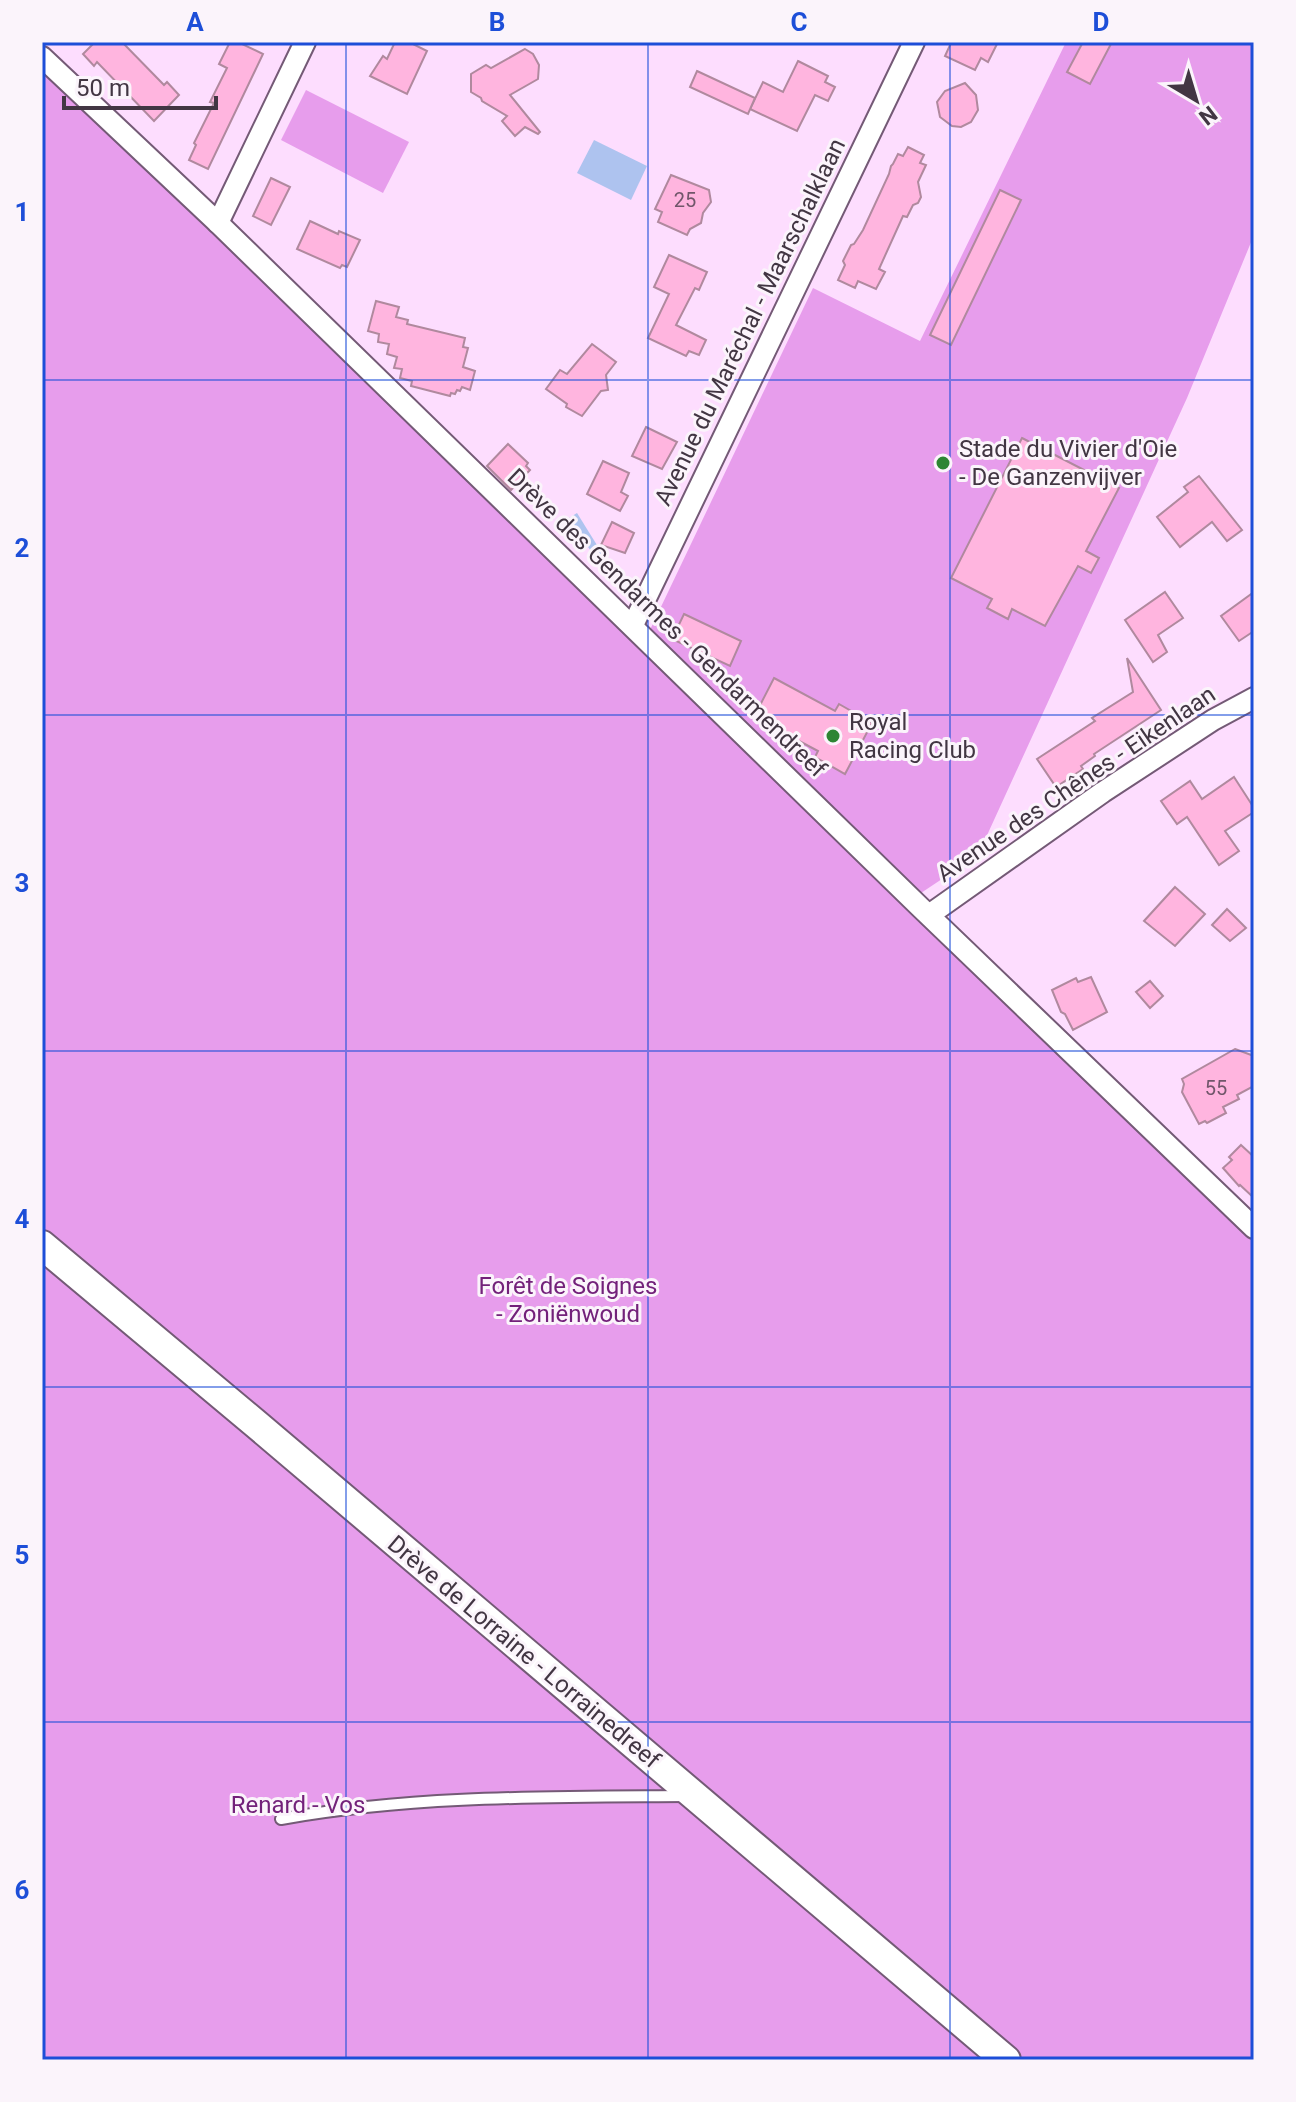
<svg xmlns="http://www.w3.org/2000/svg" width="1296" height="2102" font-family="Roboto,sans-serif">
<rect width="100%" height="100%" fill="#fdddfe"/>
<g fill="#e79dec">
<path d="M 1066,42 L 1254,42 L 1254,235 L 1187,398 L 978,855 L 918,895 L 649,632 L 813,288 L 920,341 Z"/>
<path d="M 42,58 L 1254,1236 L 1254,2060 L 42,2060 Z"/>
<path d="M 306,90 L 409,142 L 383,193 L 281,140 Z"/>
</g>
<g fill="#aec3ef">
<path d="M 594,140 L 647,166 L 631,200 L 577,173 Z"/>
<path d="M 577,513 L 605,558 L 598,562 L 569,518 Z"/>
</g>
<g fill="#ffb5df" stroke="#b0899e" stroke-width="2">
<path d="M 95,42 L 122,42 L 164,85 L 167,82 L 179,95 L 154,121 L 97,62 L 94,66 L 83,54 Z"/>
<path d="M 230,42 L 238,42 L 263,54 L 208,169 L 189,160 L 196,145 L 194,143 L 214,103 L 210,102 L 227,68 L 219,64 Z"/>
<path d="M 395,42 L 409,42 L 427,51 L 407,94 L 370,76 L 383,56 L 387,59 Z"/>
<path d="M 949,42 L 998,42 L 988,62 L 981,58 L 975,70 L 945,56 L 951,43 Z"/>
<path d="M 1083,42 L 1112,42 L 1090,84 L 1067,72 Z"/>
<path d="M 525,49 L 533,54 L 539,65 L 538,79 L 510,95 L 540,132 L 538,134 L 525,127 L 515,136 L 502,121 L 507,116 L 482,101 L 481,98 L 471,92 L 471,74 L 486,65 L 491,68 Z"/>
<path d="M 798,61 L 828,76 L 825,82 L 835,87 L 828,101 L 815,95 L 797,131 L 750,109 L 763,82 L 783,92 Z"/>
<path d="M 697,71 L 755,98 L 748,114 L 690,87 Z"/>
<path d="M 965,83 L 976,95 L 978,110 L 971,122 L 961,127 L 952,126 L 940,117 L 937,102 L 945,91 Z"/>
<path d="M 908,147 L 924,155 L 920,163 L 926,165 L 918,182 L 921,197 L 918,203 L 913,205 L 907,217 L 903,216 L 879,269 L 885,272 L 876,289 L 858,281 L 855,288 L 838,280 L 845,265 L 843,261 L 851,245 L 854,244 L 863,230 L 889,174 L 891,166 L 893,164 L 898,154 L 903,156 Z"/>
<path d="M 671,175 L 709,190 L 711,202 L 703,213 L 701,223 L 690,229 L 687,235 L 658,222 L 662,212 L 655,209 Z"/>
<path d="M 271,178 L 290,187 L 271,225 L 253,216 Z"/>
<path d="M 1000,190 L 1021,200 L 951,345 L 930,335 Z"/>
<path d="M 310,221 L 338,234 L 339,231 L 360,240 L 347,267 L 342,265 L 340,268 L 297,249 Z"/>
<path d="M 669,255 L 707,272 L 699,290 L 695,288 L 676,325 L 706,340 L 699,355 L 689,351 L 686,356 L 648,338 L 669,294 L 654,287 Z"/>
<path d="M 376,301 L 399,307 L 396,317 L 408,320 L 407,324 L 465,338 L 463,347 L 468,348 L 463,367 L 475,371 L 470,390 L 462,387 L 460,391 L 457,390 L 455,394 L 451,393 L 450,396 L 411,386 L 412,381 L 400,378 L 402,369 L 394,368 L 397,357 L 387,354 L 389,344 L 378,342 L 379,334 L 368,331 Z"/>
<path d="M 592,344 L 616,362 L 606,375 L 608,390 L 601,391 L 582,416 L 566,407 L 567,404 L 546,389 L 560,370 L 567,374 Z"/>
<path d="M 646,427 L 677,442 L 662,469 L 632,456 Z"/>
<path d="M 1022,438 L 1119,488 L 1086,551 L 1099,558 L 1091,573 L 1078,566 L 1045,626 L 1012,609 L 1008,619 L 987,608 L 992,599 L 951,578 Z"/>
<path d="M 508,444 L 528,463 L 526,466 L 530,470 L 511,490 L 487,466 Z"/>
<path d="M 603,461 L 629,473 L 621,492 L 628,496 L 620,511 L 587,494 Z"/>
<path d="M 1199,476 L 1242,530 L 1227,541 L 1212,522 L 1180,547 L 1157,517 L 1188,492 L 1184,487 Z"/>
<path d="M 612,522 L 634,533 L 625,553 L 601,545 Z"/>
<path d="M 1165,592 L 1183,618 L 1158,635 L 1167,652 L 1153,662 L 1125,620 Z"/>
<path d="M 1254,592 L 1254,631 L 1239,641 L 1221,616 Z"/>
<path d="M 684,614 L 741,641 L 730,666 L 672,639 Z"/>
<path d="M 1127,658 L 1161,710 L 1094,754 L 1095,756 L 1081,766 L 1083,769 L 1056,787 L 1037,759 L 1095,721 L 1092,718 L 1133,692 Z"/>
<path d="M 774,678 L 835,711 L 839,704 L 872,723 L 845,774 L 815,757 L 818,751 L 754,717 Z"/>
<path d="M 1234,777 L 1254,808 L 1254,812 L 1225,831 L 1239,851 L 1219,865 L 1187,817 L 1177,824 L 1161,801 L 1190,781 L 1202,799 Z"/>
<path d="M 1175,887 L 1205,914 L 1175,946 L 1144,921 Z"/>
<path d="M 1227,909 L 1246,928 L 1230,941 L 1212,925 Z"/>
<path d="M 1091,977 L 1107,1012 L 1073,1030 L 1065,1014 L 1061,1012 L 1052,990 L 1076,978 L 1078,982 Z"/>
<path d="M 1150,981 L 1163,996 L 1150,1008 L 1136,992 Z"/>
<path d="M 1235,1049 L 1254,1056 L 1254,1086 L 1237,1095 L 1239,1099 L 1223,1107 L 1226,1113 L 1207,1123 L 1205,1121 L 1199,1124 L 1182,1092 L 1184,1084 L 1182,1079 Z"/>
<path d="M 1241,1145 L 1254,1157 L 1254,1198 L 1240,1185 L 1239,1186 L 1223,1168 L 1232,1160 L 1229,1157 Z"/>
</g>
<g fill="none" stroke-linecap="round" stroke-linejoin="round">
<defs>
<path id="lane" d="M 281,1819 C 415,1795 552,1797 687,1796"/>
<g id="street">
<path d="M 42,57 L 218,223 L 920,907 L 1254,1228"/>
<path d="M 218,223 L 305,42"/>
<path d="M 633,625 L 914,42"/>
<path d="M 929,915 L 1103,792 L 1213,720 L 1254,698"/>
</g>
<path id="secondary" d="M 42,1245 L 256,1424 L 1006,2060"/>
</defs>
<use href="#lane" stroke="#745a76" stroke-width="14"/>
<use href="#street" stroke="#745a76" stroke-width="24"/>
<use href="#secondary" stroke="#745a76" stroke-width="32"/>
<use href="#lane" stroke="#fff" stroke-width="10"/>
<use href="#street" stroke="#fff" stroke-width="20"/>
<use href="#secondary" stroke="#fff" stroke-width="28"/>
</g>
<path fill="none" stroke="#1d4ed8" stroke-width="2" stroke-opacity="0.55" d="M 346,42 L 346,2060M 648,42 L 648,2060M 950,42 L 950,2060M 42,380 L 1254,380M 42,715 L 1254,715M 42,1051 L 1254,1051M 42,1387 L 1254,1387M 42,1722 L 1254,1722"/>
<g fill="#2d8533" stroke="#fbf4fb" stroke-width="3">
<circle cx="943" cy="463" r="8"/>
<circle cx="833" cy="736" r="8"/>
</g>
<g text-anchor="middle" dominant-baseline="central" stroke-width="6" stroke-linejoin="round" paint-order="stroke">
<g font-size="20" fill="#71566a">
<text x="685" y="200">25</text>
<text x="1216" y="1088">55</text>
</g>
<g font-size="24" fill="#423643" stroke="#fbf4fb">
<text transform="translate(750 322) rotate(-64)">Avenue du Maréchal - Maarschalklaan</text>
<text transform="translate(667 623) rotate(44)">Drève des Gendarmes - Gendarmendreef</text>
<text transform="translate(1076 784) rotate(-34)">Avenue des Chênes - Eikenlaan</text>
<text transform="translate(524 1652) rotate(40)">Drève de Lorraine - Lorrainedreef</text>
</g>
<g font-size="24" fill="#423643" stroke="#fbf4fb" text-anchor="start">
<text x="959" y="449">Stade du Vivier d'Oie<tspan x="959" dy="28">- De Ganzenvijver</tspan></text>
<text x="849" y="722">Royal<tspan x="849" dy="28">Racing Club</tspan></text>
</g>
<g font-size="24" fill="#73217a" stroke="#fbf4fb">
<text x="568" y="1286">Forêt de Soignes<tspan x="568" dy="28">- Zoniënwoud</tspan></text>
<text x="298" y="1805">Renard - Vos</text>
</g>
</g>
<rect width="1296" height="2102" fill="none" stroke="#fbf4fb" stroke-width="88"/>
<g transform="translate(1196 100) rotate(142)" stroke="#fbf4fb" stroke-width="6" paint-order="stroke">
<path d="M0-6L14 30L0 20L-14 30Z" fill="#423643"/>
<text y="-12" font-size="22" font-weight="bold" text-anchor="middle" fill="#423643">N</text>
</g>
<path d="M64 96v12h152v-12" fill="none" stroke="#423643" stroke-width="4"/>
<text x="76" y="96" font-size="24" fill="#423643" stroke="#fbf4fb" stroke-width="6" paint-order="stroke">50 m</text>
<rect x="44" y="44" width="1208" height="2014" fill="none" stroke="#1d4ed8" stroke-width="3"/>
<g font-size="26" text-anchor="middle" font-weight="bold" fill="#1d4ed8">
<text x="195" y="31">A</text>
<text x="497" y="31">B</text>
<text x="799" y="31">C</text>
<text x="1101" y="31">D</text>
<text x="22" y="221">1</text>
<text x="22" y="557">2</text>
<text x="22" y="892">3</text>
<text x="22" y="1228">4</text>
<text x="22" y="1564">5</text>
<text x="22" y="1899">6</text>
</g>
</svg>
